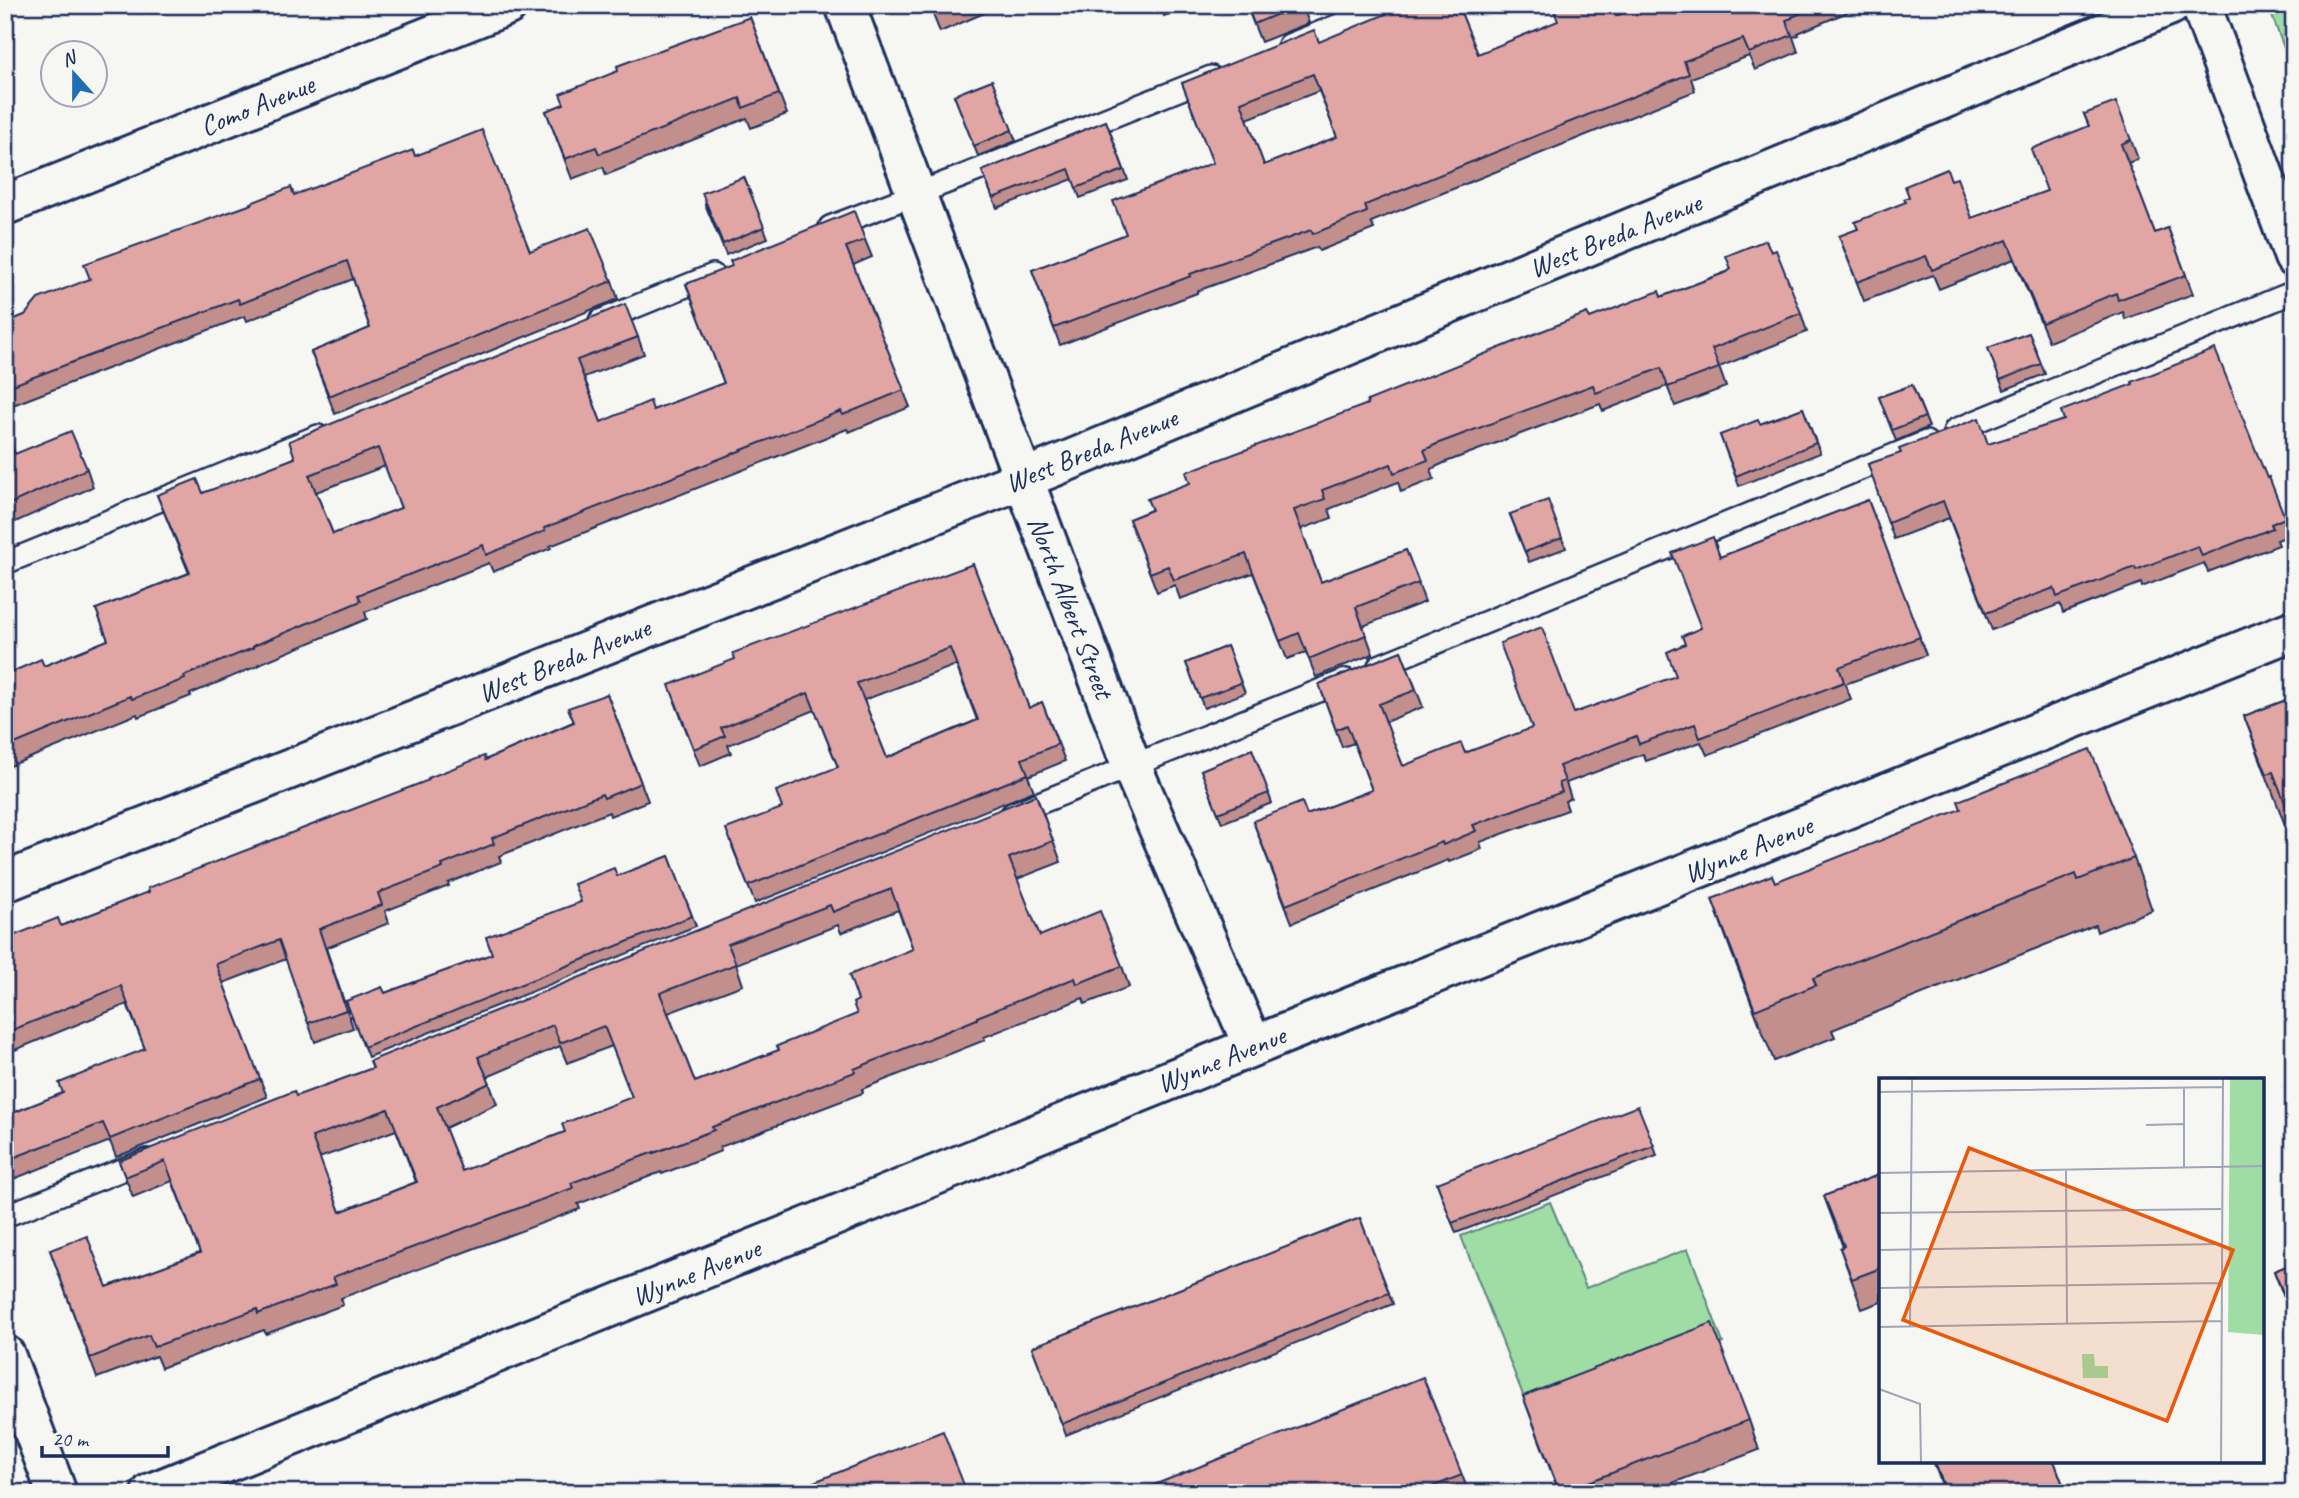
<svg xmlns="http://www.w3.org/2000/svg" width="2299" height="1498" font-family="Caveat,sans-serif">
<rect width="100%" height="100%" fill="#f6f6f2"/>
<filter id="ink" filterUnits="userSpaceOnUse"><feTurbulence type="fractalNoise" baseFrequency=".0143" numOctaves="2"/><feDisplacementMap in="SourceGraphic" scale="14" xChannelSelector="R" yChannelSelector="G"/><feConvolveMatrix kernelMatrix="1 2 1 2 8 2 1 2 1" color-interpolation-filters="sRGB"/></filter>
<g filter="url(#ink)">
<g fill="#9fdda5" stroke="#5d8682" stroke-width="2">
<path d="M 2268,5 L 2294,5 L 2294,75 Z"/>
<path d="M 1550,1202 L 1586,1288 L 1688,1249 L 1723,1343 L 1532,1418 L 1461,1236 Z"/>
</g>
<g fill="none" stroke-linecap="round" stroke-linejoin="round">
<defs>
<g id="lane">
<path d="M 1289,45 L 1389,5"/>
<path d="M 830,227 L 963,176 L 1211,77"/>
<path d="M 600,321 L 713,275"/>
<path d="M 1955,430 L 2294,292"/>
<path d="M 5,563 L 318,436"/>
<path d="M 1379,666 L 1926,442"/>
<path d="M 1012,814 L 1346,680"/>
<path d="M 5,1216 L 147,1160"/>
</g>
<g id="street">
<path d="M 845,5 L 1132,767 L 1253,1046"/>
<path d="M 5,882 L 1053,467 L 2171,5"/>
<path d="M 5,1355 L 57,1493"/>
<path d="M 151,1493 L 1286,1033 L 2294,630"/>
</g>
<g id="secondary">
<path d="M 2201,5 L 2294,257"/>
<path d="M 5,205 L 508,5"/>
</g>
</defs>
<use href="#lane" stroke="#1b2f5e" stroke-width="26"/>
<use href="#street" stroke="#1b2f5e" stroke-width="44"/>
<use href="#secondary" stroke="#1b2f5e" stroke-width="44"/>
<use href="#lane" stroke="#f6f6f2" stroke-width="21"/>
<use href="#street" stroke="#f6f6f2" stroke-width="38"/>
<use href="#secondary" stroke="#f6f6f2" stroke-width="38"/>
</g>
<g fill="#c28f8d" stroke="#1b2f5e" stroke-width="2" fill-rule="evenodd">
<path d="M 929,5 L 1003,5 L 940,32 Z"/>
<path d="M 1161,5 L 1193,5 L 1164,16 Z"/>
<path d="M 1246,5 L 1302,5 L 1309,23 L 1261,42 Z"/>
<path d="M 1643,5 L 1864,5 L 1798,33 L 1799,35 L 1793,37 L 1798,52 L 1755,70 L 1749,56 L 1691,78 L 1695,91 L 1371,222 L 1374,229 L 1319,251 L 1317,247 L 1197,291 L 1197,293 L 1060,345 L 1032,270 L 1125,235 L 1213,163 L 1182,83 L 1319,42 L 1478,54 L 1616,16 ZM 1319,91 L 1337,137 L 1264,165 L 1247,119 Z"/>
<path d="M 750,17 L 787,114 L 751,128 L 747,118 L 606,175 L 603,167 L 572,179 L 546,111 L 564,104 Z"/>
<path d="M 992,80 L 1016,141 L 978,156 L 954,95 Z"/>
<path d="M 2084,114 L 2131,140 L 2138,159 L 2128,163 L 2155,233 L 2168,228 L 2193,294 L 2125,319 L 2123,312 L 2049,342 L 2014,259 L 1939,289 L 1933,275 L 1864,301 L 1839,236 L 1858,229 L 1951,180 L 1972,218 L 2047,191 L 2089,126 Z"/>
<path d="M 1106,121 L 1128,180 L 1080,198 L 1073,179 L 997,208 L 982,171 Z"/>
<path d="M 415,156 L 530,251 L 612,281 L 618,299 L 335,414 L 311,352 L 370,328 L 353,279 L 247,321 L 245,316 L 5,408 L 5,323 L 25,315 L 90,279 L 294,195 Z"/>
<path d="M 744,177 L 768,238 L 726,255 L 705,204 Z"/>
<path d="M 865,240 L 872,257 L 853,265 L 910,407 L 849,432 L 847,429 L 550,546 L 551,548 L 493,572 L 489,563 L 365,612 L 367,619 L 259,664 L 260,665 L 190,694 L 191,696 L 138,717 L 137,714 L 5,768 L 5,675 L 44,666 L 108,640 L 96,609 L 189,573 L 157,495 L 203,493 L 638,337 L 644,354 L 584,377 L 601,422 L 653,410 L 724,383 L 686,284 ZM 385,466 L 401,508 L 333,534 L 316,492 Z"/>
<path d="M 1771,252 L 1801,313 L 1807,332 L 1719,367 L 1726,387 L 1675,406 L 1667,386 L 1603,411 L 1600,404 L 1446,462 L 1431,469 L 1434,479 L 1401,492 L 1398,482 L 1329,509 L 1332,518 L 1301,529 L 1321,582 L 1406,550 L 1425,602 L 1363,626 L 1373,654 L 1316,677 L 1306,652 L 1287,659 L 1253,573 L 1180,599 L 1175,585 L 1157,592 L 1129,519 L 1151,510 L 1368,404 L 1590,318 L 1661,297 L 1727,272 Z"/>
<path d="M 2029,333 L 2045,374 L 2004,390 L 1988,348 Z"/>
<path d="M 1912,385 L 1929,427 L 1896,441 L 1879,397 Z"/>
<path d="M 1803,408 L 1820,453 L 1739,486 L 1720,435 L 1760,424 Z"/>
<path d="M 5,429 L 15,454 L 87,469 L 93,487 L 11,524 L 5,509 Z"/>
<path d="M 1988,444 L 2267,478 L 2285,518 L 2291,535 L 2277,540 L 2279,545 L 2208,572 L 2204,563 L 2142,587 L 2141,583 L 2063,613 L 2060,604 L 1992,630 L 1949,518 L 1894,539 L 1868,464 Z"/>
<path d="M 1868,500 L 1926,655 L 1845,684 L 1851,699 L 1707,755 L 1701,742 L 1646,761 L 1643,754 L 1566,783 L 1571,798 L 1565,801 L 1568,810 L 1480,842 L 1482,849 L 1449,862 L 1448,860 L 1292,923 L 1253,821 L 1307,815 L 1372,790 L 1354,743 L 1342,747 L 1319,684 L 1401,651 L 1423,707 L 1385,722 L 1403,766 L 1465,753 L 1676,677 L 1685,644 L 1700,629 L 1720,557 Z"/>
<path d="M 1510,515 L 1562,538 L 1566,548 L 1529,562 Z"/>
<path d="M 973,564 L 1029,708 L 1042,702 L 1065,761 L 1028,776 L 1034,791 L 755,903 L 732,846 L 838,767 L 815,710 L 728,745 L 731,753 L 700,766 L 675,702 ZM 956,665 L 977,720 L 887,758 L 864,700 Z"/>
<path d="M 1227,646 L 1245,693 L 1204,708 L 1186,663 Z"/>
<path d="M 607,694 L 648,801 L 610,816 L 609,812 L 499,856 L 501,862 L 448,883 L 449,886 L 385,911 L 389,923 L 326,948 L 353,1028 L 315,1042 L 286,959 L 223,983 L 267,1097 L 116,1157 L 110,1141 L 11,1180 L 5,1164 L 5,1116 L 63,1093 L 145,1049 L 127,1004 L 5,1054 L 5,948 L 485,760 L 573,722 Z"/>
<path d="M 2294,697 L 2294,829 L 2291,823 L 2285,825 L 2244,716 Z"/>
<path d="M 1252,749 L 1272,803 L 1222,823 L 1201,770 Z"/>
<path d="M 1036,795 L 1061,862 L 1017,879 L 1040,936 L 1122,966 L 1129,987 L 1085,1004 L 1083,998 L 984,1037 L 985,1040 L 862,1089 L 863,1093 L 720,1147 L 721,1151 L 662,1174 L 661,1172 L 578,1204 L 580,1209 L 341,1298 L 343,1305 L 266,1334 L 264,1330 L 161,1368 L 156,1356 L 97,1378 L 50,1250 L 107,1287 L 200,1253 L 172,1181 L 133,1197 L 119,1161 L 373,1068 ZM 898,910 L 913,949 L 858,1001 L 857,1014 L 779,1050 L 695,1082 L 668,1013 L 743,985 L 736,964 L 838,925 L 841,933 ZM 560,1046 L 567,1063 L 612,1046 L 632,1097 L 565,1132 L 462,1171 L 445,1128 L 497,1104 L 487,1077 ZM 396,1130 L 416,1182 L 340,1212 L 319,1158 Z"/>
<path d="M 669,856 L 696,926 L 368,1057 L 346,1001 L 385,993 L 492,954 L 581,902 L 617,876 Z"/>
<path d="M 2134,858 L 2152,910 L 2097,932 L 2095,925 L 1832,1030 L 1835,1037 L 1774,1061 L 1731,951 L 1712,899 L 1775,882 Z"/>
<path d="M 1654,1146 L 1657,1156 L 1456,1233 L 1437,1183 Z"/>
<path d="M 1881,1174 L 1881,1302 L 1862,1309 L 1840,1248 L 1843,1247 L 1824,1196 Z"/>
<path d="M 1360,1218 L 1393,1304 L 1066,1435 L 1032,1347 Z"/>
<path d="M 2294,1263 L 2294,1324 L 2274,1271 Z"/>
<path d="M 1523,1396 L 1749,1420 L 1759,1450 L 1647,1493 L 1559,1493 Z"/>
<path d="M 1933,1461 L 2054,1461 L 2066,1493 L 1945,1493 Z"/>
<path d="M 1462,1475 L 1469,1493 L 1134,1493 Z"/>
</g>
<g fill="#e1a6a4" stroke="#1b2f5e" stroke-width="2" fill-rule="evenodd">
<path d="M 929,5 L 952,5 L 933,13 Z"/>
<path d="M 1247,5 L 1299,5 L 1254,24 Z"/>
<path d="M 1382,5 L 1458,5 L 1478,54 L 1558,21 L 1552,5 L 1611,5 L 1616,16 L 1643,5 L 1818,5 L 1792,17 L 1792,18 L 1786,20 L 1792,35 L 1749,53 L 1743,39 L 1684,61 L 1689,74 L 1365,205 L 1367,212 L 1313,234 L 1311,230 L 1190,274 L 1191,276 L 1054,328 L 1032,270 L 1126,234 L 1113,201 L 1213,163 L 1182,83 L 1314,30 L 1319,42 L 1386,14 ZM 1313,74 L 1337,137 L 1264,165 L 1241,102 Z"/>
<path d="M 750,17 L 779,94 L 743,108 L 740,98 L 599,154 L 596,147 L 565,159 L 546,111 L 564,104 L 560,94 L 618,71 L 617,66 Z"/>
<path d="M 992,80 L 1012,130 L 974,146 L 954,95 Z"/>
<path d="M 2116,102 L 2131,140 L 2121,144 L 2155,233 L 2168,228 L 2186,275 L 2118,300 L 2116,293 L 2042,323 L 2007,240 L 1932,270 L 1926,256 L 1857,282 L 1839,236 L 1858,229 L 1855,222 L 1906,202 L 1904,199 L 1909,197 L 1905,186 L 1947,169 L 1951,180 L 1957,178 L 1972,218 L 2047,191 L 2031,149 L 2089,126 L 2084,114 Z"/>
<path d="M 1106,121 L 1124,170 L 1076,188 L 1069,169 L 993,198 L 982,171 Z"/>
<path d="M 482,130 L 530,251 L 590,228 L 612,281 L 329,396 L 311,352 L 370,328 L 347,261 L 240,304 L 238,299 L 5,388 L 5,323 L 25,315 L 38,299 L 90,279 L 84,264 L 252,204 L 251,203 L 291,187 L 294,195 L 413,150 L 415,156 Z"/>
<path d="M 744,177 L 764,227 L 723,244 L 702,193 Z"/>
<path d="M 854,211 L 865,240 L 846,247 L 904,390 L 843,415 L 841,411 L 544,528 L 545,531 L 486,555 L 483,545 L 358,595 L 361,601 L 253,646 L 253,648 L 184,676 L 185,679 L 132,699 L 130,696 L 5,748 L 5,675 L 41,659 L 44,666 L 108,640 L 96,609 L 190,573 L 157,495 L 197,479 L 203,493 L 295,458 L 289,441 L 625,304 L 638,337 L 577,360 L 601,422 L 650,401 L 653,410 L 724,383 L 686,284 L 732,266 L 730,261 ZM 378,448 L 401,508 L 333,534 L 309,475 Z"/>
<path d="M 1766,240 L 1771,252 L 1776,250 L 1801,313 L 1712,349 L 1719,368 L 1668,387 L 1661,368 L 1596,393 L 1593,385 L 1439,443 L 1424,450 L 1428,460 L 1394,473 L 1391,464 L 1322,490 L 1325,499 L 1294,510 L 1321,582 L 1406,550 L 1419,583 L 1356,607 L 1366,635 L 1309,659 L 1299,633 L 1280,641 L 1246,554 L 1174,580 L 1168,566 L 1150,573 L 1129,519 L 1152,510 L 1147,499 L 1190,483 L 1186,472 L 1368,404 L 1367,401 L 1587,313 L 1590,318 L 1659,291 L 1661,297 L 1727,272 L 1731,269 L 1726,256 Z"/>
<path d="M 2029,333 L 2041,364 L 2000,380 L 1988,348 Z"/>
<path d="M 2215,349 L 2267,478 L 2269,477 L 2285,518 L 2271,524 L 2273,528 L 2202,556 L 2198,546 L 2136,570 L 2135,567 L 2057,597 L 2054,588 L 1986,613 L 1943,501 L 1888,523 L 1868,464 L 1901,453 L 1899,449 L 1979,418 L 1988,444 L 2064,420 L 2061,411 L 2133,384 L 2132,382 Z"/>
<path d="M 1912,385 L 1925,417 L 1892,430 L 1879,397 Z"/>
<path d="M 1803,408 L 1816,443 L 1736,476 L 1720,435 L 1758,420 L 1760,424 Z"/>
<path d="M 5,429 L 15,454 L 71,431 L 87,469 L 5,506 Z"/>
<path d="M 1548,500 L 1562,538 L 1525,552 L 1510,514 Z"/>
<path d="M 1868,500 L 1920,637 L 1839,667 L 1844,682 L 1700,738 L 1695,724 L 1639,744 L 1636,736 L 1559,766 L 1565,781 L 1559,783 L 1562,792 L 1473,825 L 1476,831 L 1443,845 L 1442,842 L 1286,905 L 1253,821 L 1302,802 L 1307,815 L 1372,790 L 1347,725 L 1336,730 L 1319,684 L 1401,651 L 1416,690 L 1379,704 L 1403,766 L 1461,743 L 1465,753 L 1532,728 L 1500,643 L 1542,627 L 1574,713 L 1676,676 L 1667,652 L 1685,644 L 1682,636 L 1701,628 L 1672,553 L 1713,537 L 1720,557 Z"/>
<path d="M 973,564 L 1029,708 L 1042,702 L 1058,744 L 1022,759 L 1028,774 L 748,886 L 726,829 L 782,808 L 776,791 L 838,767 L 808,693 L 721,728 L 725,736 L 694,749 L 669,685 L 735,659 L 733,653 ZM 950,648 L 978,720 L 887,758 L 857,683 Z"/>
<path d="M 1227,646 L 1241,683 L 1200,698 L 1186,663 Z"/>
<path d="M 607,694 L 641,783 L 604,798 L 602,794 L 492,838 L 494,844 L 442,865 L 443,868 L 378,893 L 382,905 L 319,929 L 346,1010 L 308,1023 L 279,940 L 216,964 L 260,1079 L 110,1139 L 103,1123 L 5,1161 L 5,1116 L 63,1093 L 59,1083 L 145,1049 L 121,986 L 5,1033 L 5,948 L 7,948 L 5,939 L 58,918 L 61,926 L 149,892 L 148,888 L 429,780 L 428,778 L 484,756 L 485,760 L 574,722 L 568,708 Z"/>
<path d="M 2294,697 L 2294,826 L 2273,772 L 2267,774 L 2244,716 Z"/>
<path d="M 1252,749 L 1269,793 L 1218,813 L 1201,770 Z"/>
<path d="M 2090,749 L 2134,858 L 2078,880 L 2076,874 L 1813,978 L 1816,985 L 1755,1010 L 1712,899 L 1772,875 L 1775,882 L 1961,809 L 1958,801 Z"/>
<path d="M 1036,795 L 1053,841 L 1009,858 L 1040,936 L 1100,911 L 1122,966 L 1077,984 L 1075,978 L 977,1017 L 977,1019 L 854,1069 L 855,1072 L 712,1127 L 714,1130 L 654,1153 L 654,1152 L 571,1183 L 573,1188 L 333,1277 L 336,1284 L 258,1314 L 257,1309 L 154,1347 L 149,1335 L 90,1358 L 50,1250 L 87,1236 L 107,1287 L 200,1253 L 165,1161 L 125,1177 L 119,1161 L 294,1091 L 296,1096 L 373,1068 L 370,1061 ZM 891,889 L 913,949 L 849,975 L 858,1000 L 853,1003 L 857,1014 L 777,1046 L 779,1050 L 695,1082 L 660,993 L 736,964 L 728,944 L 830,905 L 833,912 ZM 553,1025 L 560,1043 L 604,1026 L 632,1097 L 562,1124 L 565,1132 L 462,1171 L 437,1107 L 490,1083 L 478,1057 ZM 388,1109 L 417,1182 L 340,1212 L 312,1137 Z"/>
<path d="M 669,856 L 692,916 L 364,1047 L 346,1001 L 382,987 L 385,993 L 492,954 L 486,937 L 581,902 L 574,884 L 614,868 L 617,876 Z"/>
<path d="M 1638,1106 L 1654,1146 L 1452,1223 L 1437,1183 Z"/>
<path d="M 1881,1174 L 1881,1268 L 1852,1279 L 1840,1248 L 1844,1246 L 1824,1196 Z"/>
<path d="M 1360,1218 L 1389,1293 L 1062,1424 L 1032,1347 Z"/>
<path d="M 2294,1263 L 2294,1319 L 2274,1271 Z"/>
<path d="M 1712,1323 L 1749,1420 L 1560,1493 L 1523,1396 Z"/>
<path d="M 1423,1377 L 1462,1475 L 1417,1493 L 1134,1493 Z"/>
<path d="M 943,1431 L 967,1493 L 786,1493 Z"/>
<path d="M 1934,1461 L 2054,1461 L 2066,1493 L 1947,1493 Z"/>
</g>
</g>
<g text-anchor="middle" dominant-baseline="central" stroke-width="5" stroke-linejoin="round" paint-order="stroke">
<g font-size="28" fill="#1b2f5e" stroke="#f6f6f2">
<text transform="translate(257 105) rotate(-22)">Como Avenue</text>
<text transform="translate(1615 235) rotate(-22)">West Breda Avenue</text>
<text transform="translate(1091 450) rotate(-22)">West Breda Avenue</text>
<text transform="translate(1071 607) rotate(69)">North Albert Street</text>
<text transform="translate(564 660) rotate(-22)">West Breda Avenue</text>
<text transform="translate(1748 849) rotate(-22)">Wynne Avenue</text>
<text transform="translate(1221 1059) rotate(-22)">Wynne Avenue</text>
<text transform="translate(696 1272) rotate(-22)">Wynne Avenue</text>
</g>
</g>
<g transform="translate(1879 1078)">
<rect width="385" height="385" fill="#f6f6f2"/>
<path d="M 351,0 L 385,0 L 385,257 L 349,254 ZM 203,276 L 215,276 L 216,288 L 229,288 L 229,300 L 204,300 Z" fill="#9fdda5"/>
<path fill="none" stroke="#9ea6b7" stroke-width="2" d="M 305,9 L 305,89M 0,14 L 344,9M 267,47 L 304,46M 187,93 L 188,245M 0,95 L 385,88M 0,135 L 342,131M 0,172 L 342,166M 0,210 L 342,205M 31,248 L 33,0M 0,249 L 342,243M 0,311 L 41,326 L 42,385M 342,385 L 344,0"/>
<path fill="#e8590c" fill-opacity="0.15" stroke="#e8590c" stroke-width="3.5" d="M 90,70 L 354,172 L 288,343 L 24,242 Z"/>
<rect width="385" height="385" fill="none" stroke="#1b2f5e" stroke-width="3.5"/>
</g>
<rect width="2299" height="1498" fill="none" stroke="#f6f6f2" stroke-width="28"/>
<rect x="14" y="14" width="2271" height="1470" fill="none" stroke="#1b2f5e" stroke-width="2.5" filter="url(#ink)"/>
<g transform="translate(74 74) rotate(339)"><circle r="33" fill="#f6f6f2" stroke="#9ea6b7" stroke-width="2"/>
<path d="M0-5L12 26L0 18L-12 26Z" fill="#1f6fb2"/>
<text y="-10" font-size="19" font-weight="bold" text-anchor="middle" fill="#1b2f5e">N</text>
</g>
<path d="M42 1446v10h126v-10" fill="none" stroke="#1b2f5e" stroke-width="3.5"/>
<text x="52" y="1446" font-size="21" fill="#1b2f5e" stroke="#f6f6f2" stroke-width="5" paint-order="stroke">20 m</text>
</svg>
